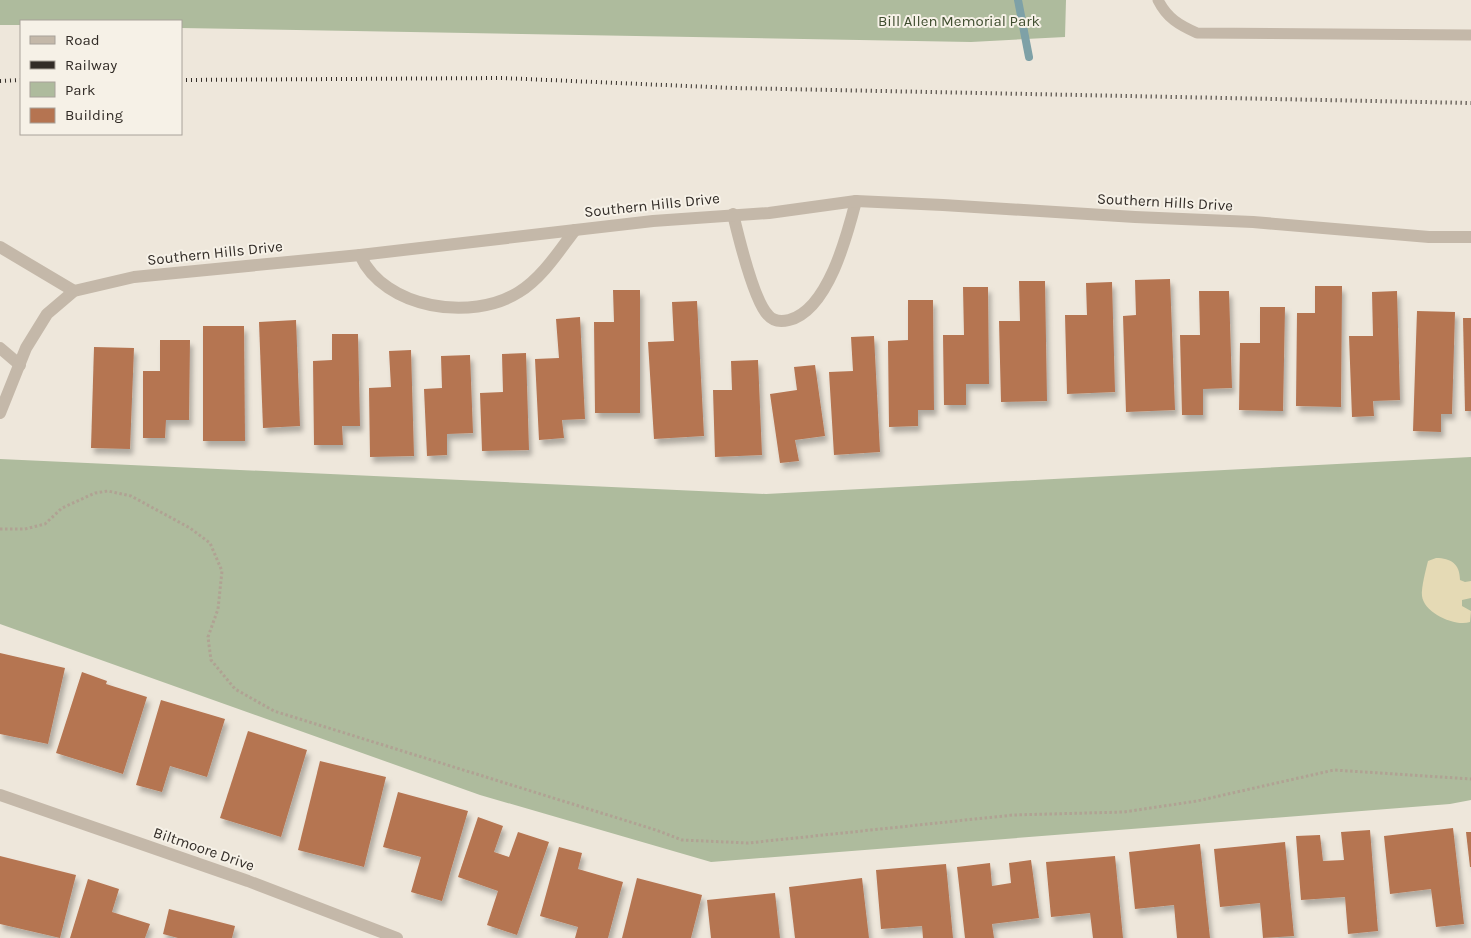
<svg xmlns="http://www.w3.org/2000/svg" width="1471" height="938" font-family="Karla,sans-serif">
<defs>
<filter id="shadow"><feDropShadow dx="3" dy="5.5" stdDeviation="2.5" flood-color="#0004"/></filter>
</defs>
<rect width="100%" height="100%" fill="#eee7db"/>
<g fill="#aebb9d">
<path d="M 0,0 L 1066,0 L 1065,37 L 971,42 L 181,28 L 181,21 L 21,21 L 21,25 L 0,25 Z"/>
<path d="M 1471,457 L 1471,800 L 1450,804 L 711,862 L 480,795 L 0,624 L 0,459 L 766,494 Z"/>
</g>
<path fill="#e5dab5" d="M 1436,558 C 1451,558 1460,564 1460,580 L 1465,582 L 1471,581 L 1471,598 L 1462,600 L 1462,606 L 1471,611 L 1470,622 C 1455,627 1424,613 1422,596 C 1421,588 1426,569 1428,561 Z"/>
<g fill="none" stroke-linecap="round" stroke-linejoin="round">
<path stroke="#7ea1a7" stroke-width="8" d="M 1018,0 L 1029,57"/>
</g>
<g fill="#b57451" filter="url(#shadow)">
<path d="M 1170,279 L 1175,410 L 1126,412 L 1123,316 L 1136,315 L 1135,280 Z"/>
<path d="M 1019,281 L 1045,281 L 1047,401 L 1001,402 L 999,321 L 1020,321 Z"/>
<path d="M 1112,282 L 1115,392 L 1067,394 L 1065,315 L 1087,315 L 1086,283 Z"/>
<path d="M 1315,286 L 1342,286 L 1341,407 L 1296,406 L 1297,313 L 1315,313 Z"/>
<path d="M 963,287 L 988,287 L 989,384 L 966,384 L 966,405 L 944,405 L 943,335 L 964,335 Z"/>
<path d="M 613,290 L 640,290 L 640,413 L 595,413 L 594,322 L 614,322 Z"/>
<path d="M 1199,291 L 1229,291 L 1232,388 L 1203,389 L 1203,415 L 1182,415 L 1180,335 L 1200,335 Z"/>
<path d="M 1397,291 L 1400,400 L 1373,401 L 1374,416 L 1352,417 L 1349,336 L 1373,336 L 1372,292 Z"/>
<path d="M 908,300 L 933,300 L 934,410 L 918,410 L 918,426 L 889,427 L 888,341 L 908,340 Z"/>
<path d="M 697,301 L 704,436 L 654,439 L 648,342 L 674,341 L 672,302 Z"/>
<path d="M 1260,307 L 1285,307 L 1283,411 L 1239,410 L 1240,343 L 1260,343 Z"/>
<path d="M 1417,311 L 1455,312 L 1452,414 L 1441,414 L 1441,432 L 1413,431 Z"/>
<path d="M 580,317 L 585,419 L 562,420 L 564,438 L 539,440 L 535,359 L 559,358 L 556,319 Z"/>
<path d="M 1463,318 L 1471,318 L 1471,411 L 1465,411 Z"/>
<path d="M 296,320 L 300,426 L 263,428 L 259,322 Z"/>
<path d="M 203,326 L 244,326 L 245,441 L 203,441 Z"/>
<path d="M 332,334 L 358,334 L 360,426 L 342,426 L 343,445 L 314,445 L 313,361 L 332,360 Z"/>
<path d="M 874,336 L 880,452 L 834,455 L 829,372 L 853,371 L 851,337 Z"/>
<path d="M 160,340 L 190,340 L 189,420 L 166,420 L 165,438 L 143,438 L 143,371 L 160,371 Z"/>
<path d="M 94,347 L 134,348 L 130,449 L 91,448 Z"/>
<path d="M 411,350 L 414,456 L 370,457 L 369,388 L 391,387 L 389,351 Z"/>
<path d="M 526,353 L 529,450 L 482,451 L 480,393 L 503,392 L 502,354 Z"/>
<path d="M 470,355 L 473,433 L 447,434 L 447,455 L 427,456 L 424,389 L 442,388 L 441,356 Z"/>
<path d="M 758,360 L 762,455 L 715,457 L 713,390 L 732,390 L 731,361 Z"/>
<path d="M 815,365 L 825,436 L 795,440 L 799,461 L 780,463 L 770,394 L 797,390 L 794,367 Z"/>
<path d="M 0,653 L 65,668 L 48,744 L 0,734 Z"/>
<path d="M 82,672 L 107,681 L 106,684 L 147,697 L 123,774 L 56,753 Z"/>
<path d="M 161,700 L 225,719 L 207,777 L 170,766 L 162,792 L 136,785 Z"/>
<path d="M 248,731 L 307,750 L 281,837 L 220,818 Z"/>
<path d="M 320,761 L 386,777 L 364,867 L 298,850 Z"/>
<path d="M 398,792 L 468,811 L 442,901 L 411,892 L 421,857 L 383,847 Z"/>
<path d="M 478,817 L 503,826 L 494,852 L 509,857 L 518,832 L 549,842 L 517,935 L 487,925 L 498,891 L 458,877 Z"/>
<path d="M 1453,828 L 1464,924 L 1436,927 L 1431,889 L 1390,894 L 1384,836 Z"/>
<path d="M 1370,830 L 1378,931 L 1348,934 L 1345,897 L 1301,900 L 1296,836 L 1320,835 L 1323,861 L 1344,860 L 1341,832 Z"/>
<path d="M 1466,832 L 1471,832 L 1471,867 L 1470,867 Z"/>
<path d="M 1285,842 L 1294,936 L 1263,938 L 1260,903 L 1220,907 L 1214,849 Z"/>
<path d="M 1200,844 L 1210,938 L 1177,938 L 1174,905 L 1135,909 L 1129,852 Z"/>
<path d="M 559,847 L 582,853 L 578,869 L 623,882 L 608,938 L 575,938 L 578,927 L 540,916 Z"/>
<path d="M 0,856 L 76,875 L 60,938 L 0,924 Z"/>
<path d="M 1115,856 L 1123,938 L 1093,938 L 1090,913 L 1051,917 L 1046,862 Z"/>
<path d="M 1031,860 L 1039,918 L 992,924 L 994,938 L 965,938 L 957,867 L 990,863 L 992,886 L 1011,883 L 1009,863 Z"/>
<path d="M 946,864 L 953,938 L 923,938 L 922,926 L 881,929 L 876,870 Z"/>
<path d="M 637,878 L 702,895 L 691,938 L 622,938 Z"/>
<path d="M 862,878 L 869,938 L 795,938 L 789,887 Z"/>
<path d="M 88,879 L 119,889 L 112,912 L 150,924 L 145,938 L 70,938 Z"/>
<path d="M 775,893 L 780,938 L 711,938 L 707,900 Z"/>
<path d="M 169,909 L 235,926 L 232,938 L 178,938 L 163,934 Z"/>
</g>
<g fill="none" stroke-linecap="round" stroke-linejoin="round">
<path stroke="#b0a293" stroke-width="3" stroke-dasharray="2.5 2.5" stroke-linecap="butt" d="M 0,529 L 25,529 L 45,524 L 62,508 L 95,493 L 108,491 L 131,496 L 190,528 L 210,543 L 222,571 L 218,609 L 208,637 L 211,660 L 235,689 L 274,711 L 656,830 L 682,840 L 748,843 L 1013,815 L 1124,812 L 1197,801 L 1334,770 L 1471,779"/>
<path stroke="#c4b8a9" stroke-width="11" d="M 1158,0 C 1167,18 1179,25 1197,33 L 1471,35"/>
<g stroke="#c4b8a9" stroke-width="12">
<path d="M 733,214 C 738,235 754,301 768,315 C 773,321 781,322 789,320 C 828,310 847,236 856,201"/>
<path d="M 0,247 L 74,291"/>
<path d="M 360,255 C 384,309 472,322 519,292 C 542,278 559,251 575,230"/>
<path d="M 0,348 L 20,365"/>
<path d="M 0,413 L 26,348 L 47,314 L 74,291 L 134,277 L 360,255 L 653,221 L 769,213 L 856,201 L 943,205 L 1135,217 L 1253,222 L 1429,237 L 1471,237"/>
<path d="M 0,795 L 248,881 L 397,938"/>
</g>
<g stroke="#322c27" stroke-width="4" stroke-dasharray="1 4" stroke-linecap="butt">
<path d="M 181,80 L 502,78 L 734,88 L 1471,103"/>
<path d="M 0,81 L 21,80"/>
</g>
</g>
<g text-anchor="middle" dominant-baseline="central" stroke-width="4" stroke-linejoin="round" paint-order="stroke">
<g font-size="15" fill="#3f4d2f" stroke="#f6f1e7">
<text x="959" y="21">Bill Allen Memorial Park</text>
</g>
<g font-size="15" fill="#322c27" stroke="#f6f1e7">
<text transform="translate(1165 202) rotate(3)">Southern Hills Drive</text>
<text transform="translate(652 205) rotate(-6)">Southern Hills Drive</text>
<text transform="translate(215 253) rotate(-6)">Southern Hills Drive</text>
<text transform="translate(204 849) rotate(19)">Biltmoore Drive</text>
</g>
</g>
<rect x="20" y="20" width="162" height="115" fill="#f6f1e7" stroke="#a8a29a"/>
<rect x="30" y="36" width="25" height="8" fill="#c4b8a9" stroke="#a8a29a"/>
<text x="65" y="45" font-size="15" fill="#322c27">Road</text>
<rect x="30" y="61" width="25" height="8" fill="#322c27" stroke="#a8a29a"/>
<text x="65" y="70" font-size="15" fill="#322c27">Railway</text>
<rect x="30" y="82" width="25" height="15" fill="#aebb9d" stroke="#a8a29a"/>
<text x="65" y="95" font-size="15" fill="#322c27">Park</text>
<rect x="30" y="108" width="25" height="15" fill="#b57451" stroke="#a8a29a"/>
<text x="65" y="120" font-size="15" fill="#322c27">Building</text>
</svg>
